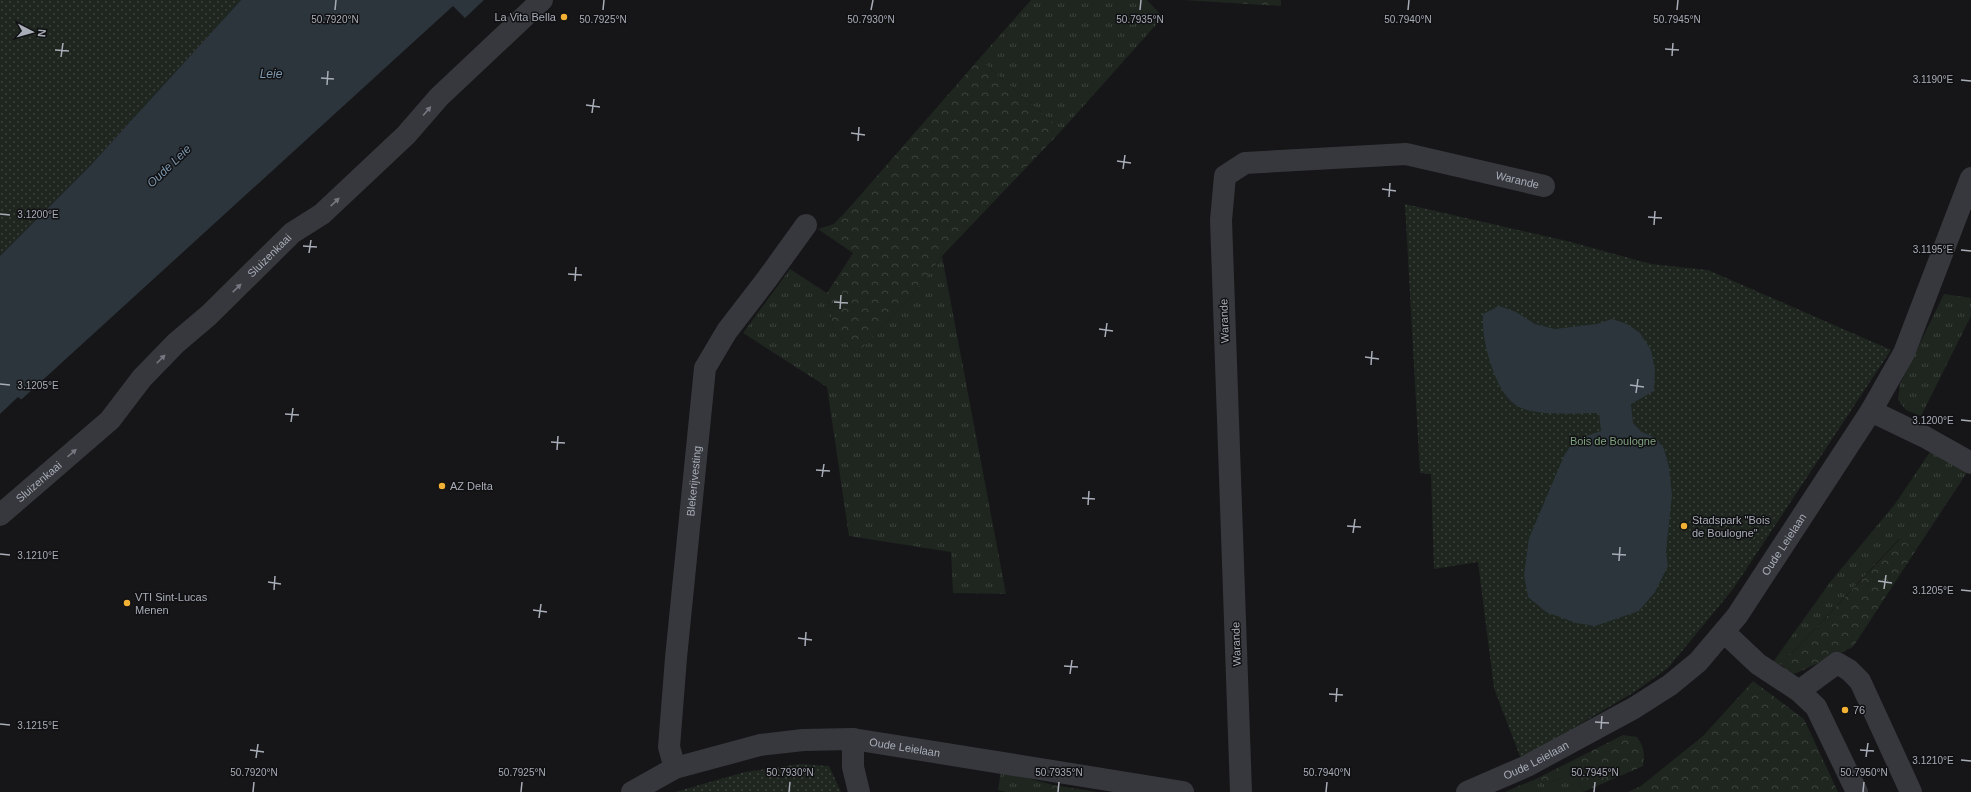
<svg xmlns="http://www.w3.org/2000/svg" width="1971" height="792" viewBox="0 0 1971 792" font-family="Arial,sans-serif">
  <defs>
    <pattern id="grass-tufts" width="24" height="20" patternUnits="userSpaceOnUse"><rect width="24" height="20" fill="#1e261f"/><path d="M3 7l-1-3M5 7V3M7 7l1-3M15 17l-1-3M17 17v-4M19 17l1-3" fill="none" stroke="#3c433d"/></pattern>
    <pattern id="forest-crowns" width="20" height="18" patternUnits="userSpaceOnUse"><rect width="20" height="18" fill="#1e261f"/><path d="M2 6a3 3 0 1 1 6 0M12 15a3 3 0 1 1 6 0" fill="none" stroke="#3c433d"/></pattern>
    <pattern id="park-dots" width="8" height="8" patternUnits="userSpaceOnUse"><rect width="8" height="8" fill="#1e261f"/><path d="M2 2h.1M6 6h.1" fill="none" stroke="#3c433d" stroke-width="1.8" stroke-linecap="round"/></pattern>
  </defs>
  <rect width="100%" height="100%" fill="#161618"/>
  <g fill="url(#grass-tufts)">
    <path d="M 1031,0 L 1147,0 L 1163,17 L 1062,130 L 979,59 Z"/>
    <path d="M 942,256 L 1006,594 L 953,593 L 951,552 L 849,536 L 827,387 L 743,333 L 790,269 L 827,293 L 834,332 L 857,353 L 908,301 Z"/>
    <path d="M 1944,294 L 1971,298 L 1971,316 L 1921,416 L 1906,410 L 1898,400 L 1900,384 Z"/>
    <path d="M 1930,452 L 1968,471 L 1916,550 L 1899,539 L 1781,665 L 1773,662 L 1831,581 L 1895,504 Z"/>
    <path d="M 1001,771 L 1053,785 L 1051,792 L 1006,792 L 998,790 Z"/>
    <path d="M 1575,772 L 1583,792 L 1505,792 L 1538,778 L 1545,785 Z"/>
  </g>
  <g fill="url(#forest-crowns)">
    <path d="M 1183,0 L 1281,0 L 1281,6 Z"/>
    <path d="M 979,59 L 1062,130 L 942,256 L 908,301 L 857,353 L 834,332 L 827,293 L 853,253 L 818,229 L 834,224 L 850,207 Z"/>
    <path d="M 1900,539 L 1916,550 L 1853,647 L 1792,675 L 1781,665 Z"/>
    <path d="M 1753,681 L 1804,719 L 1838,792 L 1628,792 L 1641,786 L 1703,736 Z"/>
    <path d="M 1623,735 L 1637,737 C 1644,747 1645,754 1643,766 L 1583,792 L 1575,772 L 1545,785 L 1538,778 Z"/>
    <path d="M 1053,785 L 1097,792 L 1051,792 Z"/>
  </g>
  <g fill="url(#park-dots)">
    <path d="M 0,0 L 241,0 L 88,168 L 0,256 Z"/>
    <path d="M 1405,204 L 1567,241 L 1651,264 L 1708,270 L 1891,350 L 1733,589 L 1668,668 L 1636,691 L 1521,759 L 1494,688 L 1478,562 L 1434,569 L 1431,474 L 1420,473 Z"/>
    <path d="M 800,764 L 829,766 L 841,792 L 675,792 L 745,772 Z"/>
  </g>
  <g fill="#2c353c">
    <path d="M 241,0 L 484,0 L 465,18 L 453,6 L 0,419 L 0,256 L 88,168 Z"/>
    <path d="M 1499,306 L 1516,312 L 1535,324 L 1555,329 L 1597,324 L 1612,319 L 1627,324 L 1640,333 L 1651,350 L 1655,370 L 1654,391 L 1631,404 L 1633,423 L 1642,432 L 1656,438 L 1664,449 L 1669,467 L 1672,495 L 1666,552 L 1668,566 L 1655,592 L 1639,611 L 1595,626 L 1576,623 L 1546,612 L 1528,597 L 1524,575 L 1529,538 L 1564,456 L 1574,440 L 1601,431 L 1599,413 C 1577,413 1536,417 1517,406 C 1504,398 1497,381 1492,368 C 1486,350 1482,333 1483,314 Z"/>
  </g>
  <path fill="#161618" d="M 18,397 L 23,401 L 0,421 L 0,414 Z"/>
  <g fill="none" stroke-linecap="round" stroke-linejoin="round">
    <g stroke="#37383d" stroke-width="22">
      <path d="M 1871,411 L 1925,437 L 1971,463"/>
      <path id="s1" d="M 0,515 L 110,420 L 142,378 L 176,343 L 209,315 L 292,233 L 322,214 L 406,135 L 439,97 L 542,0"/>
      <path d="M 1724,632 L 1758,664 L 1799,691 L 1837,663 L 1849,670 L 1860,681 L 1911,792"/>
      <path d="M 1799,691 L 1816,707 L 1857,792"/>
      <path d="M 853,739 L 853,767 L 859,792"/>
      <path id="s2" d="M 675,768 L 669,747 L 676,658 L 705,368 L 727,331 L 767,279 L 806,225"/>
      <path id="s3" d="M 632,792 L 675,768 L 760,745 L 803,740 L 853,739 L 1183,792"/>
      <path id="s4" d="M 1241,792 L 1221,220 L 1225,176 L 1245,163 L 1406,154 L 1544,186"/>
      <path id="s5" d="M 1467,792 L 1527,766 L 1634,708 L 1670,685 L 1698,662 L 1737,616 L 1871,411 L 1904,353 L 1971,178"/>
    </g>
  </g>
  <defs><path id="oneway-solid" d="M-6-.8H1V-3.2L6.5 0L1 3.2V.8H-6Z"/></defs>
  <g fill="#757881">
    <use href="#oneway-solid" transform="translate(427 111) rotate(-49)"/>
    <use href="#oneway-solid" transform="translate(335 202) rotate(-43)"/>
    <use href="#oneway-solid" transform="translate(237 288) rotate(-44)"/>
    <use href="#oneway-solid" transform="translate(161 359) rotate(-45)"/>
    <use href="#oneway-solid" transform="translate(72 453) rotate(-41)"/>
  </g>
  <path fill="none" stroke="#a8adb8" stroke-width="1.5" d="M 335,10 L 336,0M 603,10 L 604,0M 871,10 L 873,0M 1140,10 L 1141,0M 1408,10 L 1409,0M 1677,10 L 1678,0M 1665,49 L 1679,50M 55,50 L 69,51M 1672,56 L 1673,43M 61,57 L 63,43M 321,78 L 334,79M 1961,80 L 1971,81M 327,85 L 328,71M 586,105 L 600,107M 592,113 L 594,99M 851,133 L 865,135M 858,141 L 859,127M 1117,161 L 1131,163M 1123,169 L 1125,155M 1382,189 L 1396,191M 1389,197 L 1390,183M 0,214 L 10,215M 1648,217 L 1662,218M 1654,225 L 1655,211M 303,246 L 317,247M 1961,250 L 1971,251M 309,253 L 311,240M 568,274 L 582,275M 575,281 L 576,267M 834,302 L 848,303M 840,309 L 841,295M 1099,329 L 1113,331M 1105,337 L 1107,323M 1365,357 L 1379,359M 1371,365 L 1372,351M 0,384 L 10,385M 1630,385 L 1644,387M 1636,393 L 1638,379M 285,414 L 299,415M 1961,420 L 1971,421M 291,422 L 293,408M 551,442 L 565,443M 557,450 L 558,436M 816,470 L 830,471M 822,477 L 824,464M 1082,498 L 1095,499M 1088,505 L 1089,491M 1347,526 L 1361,527M 1353,533 L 1355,519M 0,554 L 10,555M 1612,554 L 1626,555M 1619,561 L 1620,547M 1878,581 L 1892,583M 268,582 L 281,584M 1884,589 L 1886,575M 274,590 L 275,576M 1961,590 L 1971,591M 533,610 L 547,612M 539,618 L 541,604M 798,638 L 812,640M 805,646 L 806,632M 1064,666 L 1078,667M 1070,674 L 1072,660M 1329,694 L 1343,695M 1336,702 L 1337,688M 1595,722 L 1609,723M 0,724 L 10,725M 1601,729 L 1602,716M 250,750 L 264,752M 1860,750 L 1874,751M 1866,757 L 1868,743M 256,758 L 258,744M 1961,760 L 1971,761M 253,792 L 254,782M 521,792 L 522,782M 789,792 L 790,782M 1058,792 L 1059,782M 1326,792 L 1327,782M 1594,792 L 1595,782M 1863,792 L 1864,782"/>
  <g fill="#f2b134" stroke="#111113" stroke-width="1.5">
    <circle cx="564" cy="17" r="4"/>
    <circle cx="442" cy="486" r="4"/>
    <circle cx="1684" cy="526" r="4"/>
    <circle cx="127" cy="603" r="4"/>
    <circle cx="1845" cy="710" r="4"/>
  </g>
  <g text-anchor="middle" stroke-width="3" stroke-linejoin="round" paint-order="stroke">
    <g font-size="11" fill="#a8adb8" stroke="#111113" text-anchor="start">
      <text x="556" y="21" text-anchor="end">La Vita Bella</text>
      <text x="450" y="490">AZ Delta</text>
      <text x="1692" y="524">Stadspark "Bois<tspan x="1692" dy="13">de Boulogne"</tspan></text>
      <text x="135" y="601">VTI Sint-Lucas<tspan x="135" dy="13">Menen</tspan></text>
      <text x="1853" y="714">76</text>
    </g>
    <g font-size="11" fill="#a8adb8" stroke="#111113">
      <text dy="4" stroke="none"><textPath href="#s4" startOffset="916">Warande</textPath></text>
      <text dy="4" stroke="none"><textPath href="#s1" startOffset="375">Sluizenkaai</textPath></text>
      <text transform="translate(1224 321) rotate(-92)" y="4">Warande</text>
      <text dy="4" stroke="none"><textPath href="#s2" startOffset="289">Blekerijvesting</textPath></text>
      <text dy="4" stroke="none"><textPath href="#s1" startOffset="51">Sluizenkaai</textPath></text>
      <text dy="4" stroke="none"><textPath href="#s5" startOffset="412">Oude Leielaan</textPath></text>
      <text transform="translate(1236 644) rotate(-92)" y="4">Warande</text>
      <text dy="4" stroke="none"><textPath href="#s3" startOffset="283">Oude Leielaan</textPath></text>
      <text dy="4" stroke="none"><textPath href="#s5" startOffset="76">Oude Leielaan</textPath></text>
    </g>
    <g font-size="11" fill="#7fa381" stroke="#111113">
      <text x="1613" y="445">Bois de Boulogne</text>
    </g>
    <g font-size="12" font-style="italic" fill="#7f9bb3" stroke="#111113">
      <text x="271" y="78">Leie</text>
      <text transform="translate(169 166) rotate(-44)" y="4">Oude Leie</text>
    </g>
  </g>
  <g font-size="10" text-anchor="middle" fill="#a8adb8" stroke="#111113" stroke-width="3" stroke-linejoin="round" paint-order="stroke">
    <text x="335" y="23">50.7920°N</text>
    <text x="603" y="23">50.7925°N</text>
    <text x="871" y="23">50.7930°N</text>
    <text x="1140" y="23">50.7935°N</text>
    <text x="1408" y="23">50.7940°N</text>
    <text x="1677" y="23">50.7945°N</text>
    <text x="1933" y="83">3.1190°E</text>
    <text x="38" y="218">3.1200°E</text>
    <text x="1933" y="253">3.1195°E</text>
    <text x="38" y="389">3.1205°E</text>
    <text x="1933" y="424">3.1200°E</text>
    <text x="38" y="559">3.1210°E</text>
    <text x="1933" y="594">3.1205°E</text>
    <text x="38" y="729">3.1215°E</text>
    <text x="1933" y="764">3.1210°E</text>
    <text x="254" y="776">50.7920°N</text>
    <text x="522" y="776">50.7925°N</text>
    <text x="790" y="776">50.7930°N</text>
    <text x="1059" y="776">50.7935°N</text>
    <text x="1327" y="776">50.7940°N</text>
    <text x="1595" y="776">50.7945°N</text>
    <text x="1864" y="776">50.7950°N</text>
  </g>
  <g transform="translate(32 32) rotate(96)" stroke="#111113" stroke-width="3" paint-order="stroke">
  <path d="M0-3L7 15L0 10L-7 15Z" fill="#a8adb8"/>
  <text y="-6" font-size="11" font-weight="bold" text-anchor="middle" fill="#a8adb8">N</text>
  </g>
</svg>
